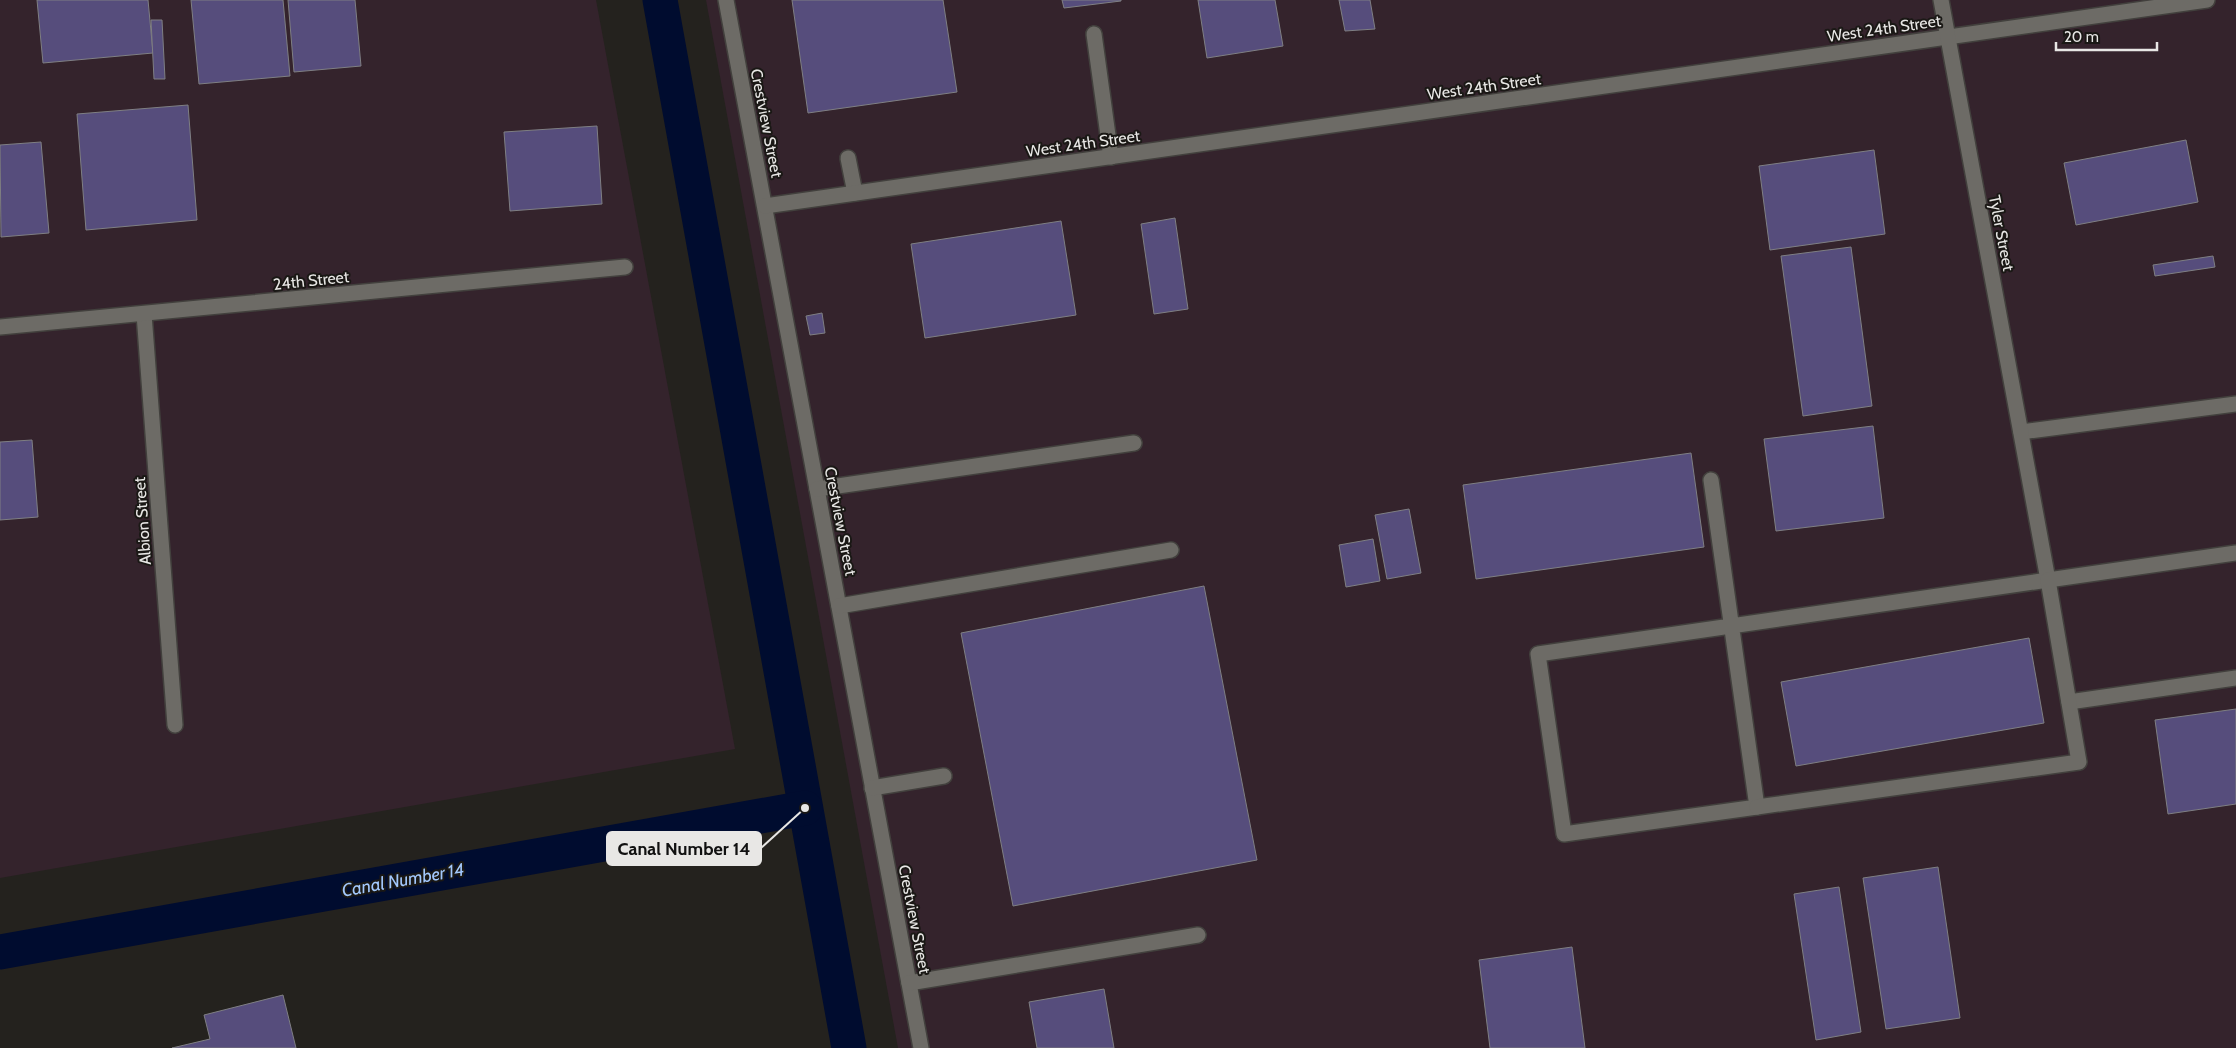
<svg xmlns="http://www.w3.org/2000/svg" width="2236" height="1048" viewBox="0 0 2236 1048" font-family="Cabin,sans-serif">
  <rect width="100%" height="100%" fill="#24221e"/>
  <g fill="#34232c">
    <path d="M 0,0 L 596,0 L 735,749 L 0,878 Z"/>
    <path d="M 706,0 L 2236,0 L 2236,1048 L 898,1048 Z"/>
  </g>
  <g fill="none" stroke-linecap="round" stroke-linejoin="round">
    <g stroke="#000c2f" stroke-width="35">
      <path d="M 660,0 L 849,1048"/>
      <path d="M 0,952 L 805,808"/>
    </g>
  </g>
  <g fill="#564d7c" stroke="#7f7f83">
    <path d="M 37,0 L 148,0 L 153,53 L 43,63 Z"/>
    <path d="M 191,0 L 283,0 L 290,76 L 199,84 Z"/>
    <path d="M 288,0 L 355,0 L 361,66 L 294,72 Z"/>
    <path d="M 792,0 L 943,0 L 957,92 L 808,113 Z"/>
    <path d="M 1062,0 L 1121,0 L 1121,1 L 1064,8 Z"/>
    <path d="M 1198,0 L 1275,0 L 1283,46 L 1207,58 Z"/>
    <path d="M 1339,0 L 1370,0 L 1375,29 L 1345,31 Z"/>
    <path d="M 151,20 L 162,20 L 165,79 L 154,79 Z"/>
    <path d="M 188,105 L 197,220 L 86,230 L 77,114 Z"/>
    <path d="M 597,126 L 602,204 L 510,211 L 504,132 Z"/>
    <path d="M 2186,140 L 2198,202 L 2076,225 L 2064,163 Z"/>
    <path d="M 41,142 L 49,233 L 1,237 L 0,145 Z"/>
    <path d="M 1874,150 L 1885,234 L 1770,250 L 1759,166 Z"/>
    <path d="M 1175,218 L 1188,309 L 1154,314 L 1141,224 Z"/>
    <path d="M 1061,221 L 1076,315 L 925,338 L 911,244 Z"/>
    <path d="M 1851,247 L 1872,406 L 1803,416 L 1781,256 Z"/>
    <path d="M 2213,256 L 2215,267 L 2155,276 L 2153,265 Z"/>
    <path d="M 822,313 L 825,333 L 810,335 L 806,316 Z"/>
    <path d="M 1873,426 L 1884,518 L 1776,531 L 1764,439 Z"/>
    <path d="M 32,440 L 38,517 L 0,520 L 0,442 Z"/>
    <path d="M 1691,453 L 1704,547 L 1476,579 L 1463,485 Z"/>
    <path d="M 1409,509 L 1421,573 L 1387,579 L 1375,515 Z"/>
    <path d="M 1373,539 L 1380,581 L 1346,587 L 1339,545 Z"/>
    <path d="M 1204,586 L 1257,860 L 1013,906 L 961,633 Z"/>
    <path d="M 2029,638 L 2044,723 L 1796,766 L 1781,682 Z"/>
    <path d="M 2236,709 L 2236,804 L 2168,814 L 2155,720 Z"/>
    <path d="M 1938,867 L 1960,1018 L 1886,1029 L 1863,878 Z"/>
    <path d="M 1839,887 L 1861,1032 L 1816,1040 L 1794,894 Z"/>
    <path d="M 1572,947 L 1585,1048 L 1490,1048 L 1479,960 Z"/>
    <path d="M 1104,989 L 1114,1048 L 1037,1048 L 1029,1002 Z"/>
    <path d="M 283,995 L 296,1048 L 172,1048 L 210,1039 L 204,1015 Z"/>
  </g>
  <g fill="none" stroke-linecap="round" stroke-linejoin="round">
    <g stroke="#42403d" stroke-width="18">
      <g id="minor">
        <path d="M 726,0 L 921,1048"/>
        <path d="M 1094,34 L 1111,157"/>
        <path d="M 848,158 L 855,193"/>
        <path d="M 765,206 L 2207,0"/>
        <path d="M 144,314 L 175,725"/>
        <path d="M 0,327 L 625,267"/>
        <path d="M 2021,432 L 2236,404"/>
        <path d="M 1711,480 L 1757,807 L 1564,834 L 1538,654 C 1708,629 1878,604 2048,580 L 1941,0"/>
        <path d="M 817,489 L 1134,443"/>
        <path d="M 839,606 L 1171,550"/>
        <path d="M 2069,702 L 2236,678"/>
        <path d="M 872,788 L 944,776"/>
        <path d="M 1757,807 L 2079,762 L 2048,580 L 2236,553"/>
        <path d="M 909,983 L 1198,935"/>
      </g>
    </g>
    <use href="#minor" stroke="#6d6b66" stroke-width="15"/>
  </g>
  <g text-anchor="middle" stroke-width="4" stroke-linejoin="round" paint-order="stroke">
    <g font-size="16" fill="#e8e7e5" stroke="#1a1815">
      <text transform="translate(1884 28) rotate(-8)" y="6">West 24th Street</text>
      <text transform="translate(1484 86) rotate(-8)" y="6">West 24th Street</text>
      <text transform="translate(767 123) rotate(79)" y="6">Crestview Street</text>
      <text transform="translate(1083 143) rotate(-8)" y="6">West 24th Street</text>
      <text transform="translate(2002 233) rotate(79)" y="6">Tyler Street</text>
      <text transform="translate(311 280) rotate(-6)" y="6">24th Street</text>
      <text transform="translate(142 521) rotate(-94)" y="6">Albion Street</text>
      <text transform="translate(841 521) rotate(79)" y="6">Crestview Street</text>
      <text transform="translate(915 919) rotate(79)" y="6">Crestview Street</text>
    </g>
    <g font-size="18" font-style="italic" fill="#a3c8fd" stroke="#1a1815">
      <text transform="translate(403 880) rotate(-10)" y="6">Canal Number 14</text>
    </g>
  </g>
  <path fill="none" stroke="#e8e7e5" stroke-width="2" d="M805 808L761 848"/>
  <circle fill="#e8e7e5" stroke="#1a1815" stroke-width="2" cx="805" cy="808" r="5"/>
  <rect fill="#e8e7e5" stroke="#e8e7e5" stroke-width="2" x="607" y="832" width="154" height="33" rx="5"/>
  <g font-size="18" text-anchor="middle" font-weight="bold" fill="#111">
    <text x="684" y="855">Canal Number 14</text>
  </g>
  <path d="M2056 42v8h101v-8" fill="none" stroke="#e8e7e5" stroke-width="2.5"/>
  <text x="2064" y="42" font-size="15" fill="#e8e7e5" stroke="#1a1815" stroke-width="4" paint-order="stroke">20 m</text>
</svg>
